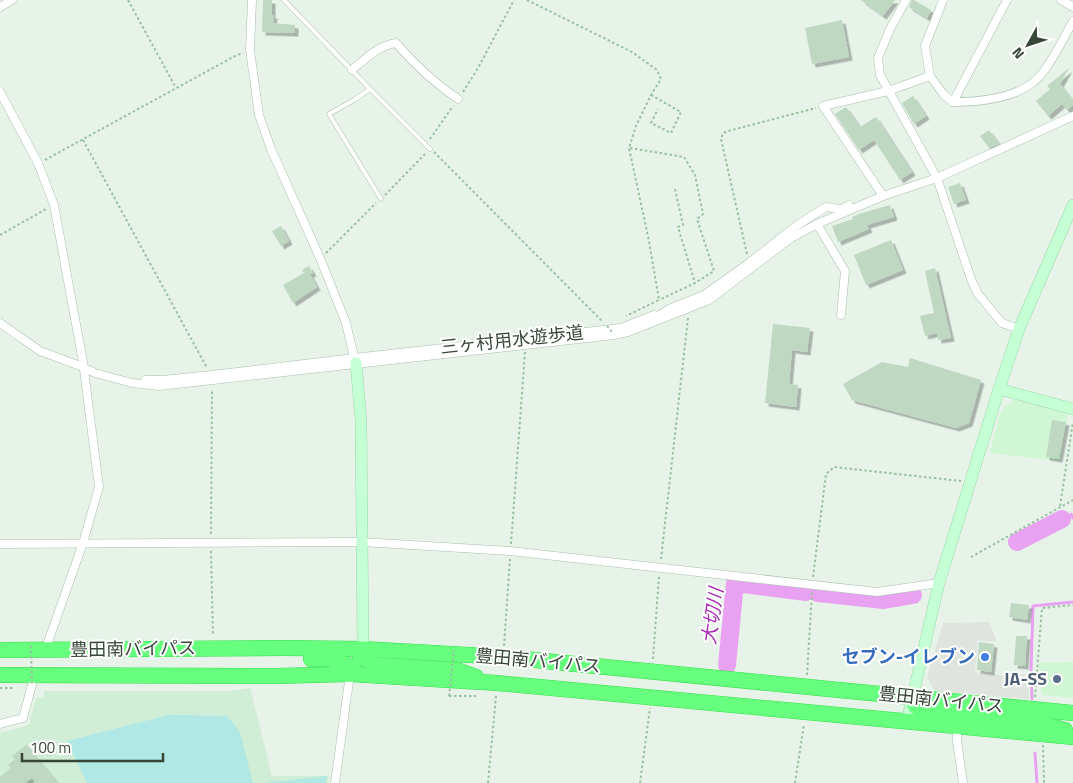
<svg xmlns="http://www.w3.org/2000/svg" width="1073" height="783" viewBox="0 0 1073 783" font-family="'Titillium Web','Noto Sans JP',sans-serif">
  <defs>
    <filter id="shadow"><feDropShadow dx="3.5" dy="3.5" stdDeviation="0" flood-color="#0004"/></filter>
  </defs>
  <rect width="100%" height="100%" fill="#e7f3e9"/>
  <g fill="#d1f6d4">
    <path d="M 1015,400 L 1068,413 L 1060,461 L 990,453 L 1000,414 L 1004,407 Z"/>
    <path d="M 1073,662 L 1073,698 L 1042,695 L 1038,663 Z"/>
  </g>
  <path fill="#d0edd6" d="M 250,688 L 272,776 L 329,776 L 328,783 L 0,783 L 0,733 L 29,725 L 36,698 L 43,698 L 44,691 L 230,691 Z"/>
  <g fill="#afe8e5">
    <path d="M 169,715 L 227,716 L 240,732 L 253,783 L 87,783 L 67,741 Z"/>
    <path d="M 327,776 L 326,783 L 265,783 Z"/>
  </g>
  <path fill="#dfe4df" d="M 989,622 L 996,639 L 995,642 L 978,640 L 975,673 L 1013,676 L 1027,674 L 1029,699 L 935,691 L 927,677 L 943,623 Z"/>
  <g fill="none" stroke-linecap="round" stroke-linejoin="round">
    <g stroke="#e9a2f1" stroke-width="3">
      <path d="M 1071,514 L 1073,518"/>
      <path d="M 1032,699 L 1031,671 L 1033,606 L 1073,602"/>
      <path d="M 1035,753 L 1037,783"/>
    </g>
    <g stroke="#e9a2f1" stroke-width="18">
      <path d="M 1017,542 L 1062,519"/>
      <path d="M 818,593 L 884,600 L 913,595"/>
      <path d="M 727,665 L 735,583 L 806,592"/>
    </g>
  </g>
  <g fill="#bfd8c1" filter="url(#shadow)">
    <path d="M 263,0 L 272,0 L 272,15 L 274,15 L 273,23 L 295,25 L 295,33 L 262,32 Z"/>
    <path d="M 861,0 L 895,0 L 883,16 Z"/>
    <path d="M 912,0 L 914,0 L 931,10 L 927,18 L 909,7 Z"/>
    <path d="M 842,20 L 849,57 L 812,64 L 805,28 Z"/>
    <path d="M 1069,68 L 1060,84 L 1073,100 L 1073,105 L 1067,110 L 1062,104 L 1048,116 L 1036,101 L 1050,89 L 1047,86 Z"/>
    <path d="M 913,96 L 926,116 L 914,124 L 902,103 Z"/>
    <path d="M 846,107 L 860,127 L 876,117 L 912,172 L 900,180 L 874,140 L 859,150 L 835,114 Z"/>
    <path d="M 989,130 L 999,144 L 989,148 L 980,136 Z"/>
    <path d="M 960,183 L 966,200 L 954,204 L 948,187 Z"/>
    <path d="M 890,205 L 894,217 L 867,225 L 869,229 L 838,242 L 832,226 L 853,219 L 852,217 L 862,213 Z"/>
    <path d="M 281,226 L 289,241 L 281,246 L 272,231 Z"/>
    <path d="M 891,240 L 903,270 L 866,285 L 854,255 Z"/>
    <path d="M 309,266 L 313,273 L 310,274 L 317,287 L 293,303 L 283,285 L 304,273 L 302,270 Z"/>
    <path d="M 935,268 L 951,338 L 938,340 L 937,333 L 925,336 L 920,316 L 934,313 L 925,271 Z"/>
    <path d="M 773,324 L 810,328 L 807,352 L 792,350 L 789,384 L 798,385 L 796,407 L 765,403 Z"/>
    <path d="M 910,358 L 981,380 L 969,423 L 956,428 L 852,400 L 843,384 L 882,362 L 908,367 Z"/>
    <path d="M 1052,420 L 1066,422 L 1059,459 L 1046,457 Z"/>
    <path d="M 1011,603 L 1029,605 L 1027,620 L 1009,617 Z"/>
    <path d="M 1016,636 L 1027,636 L 1025,666 L 1014,665 Z"/>
    <path d="M 979,642 L 994,644 L 991,672 L 977,670 Z"/>
    <path d="M 26,745 L 58,783 L 36,783 L 32,778 L 25,783 L 0,783 L 0,777 L 11,768 L 8,765 L 15,759 L 12,756 Z"/>
  </g>
  <g fill="none" stroke-linecap="round" stroke-linejoin="round">
    <g stroke="#a9bfad" stroke-width="5">
      <g id="lane">
        <path d="M 284,0 L 370,89 L 430,149"/>
        <path d="M 370,89 L 354,100 L 329,114 L 381,199"/>
      </g>
    </g>
    <g stroke="#a9bfad" stroke-width="9">
      <g id="street">
        <path d="M 252,0 L 250,50 L 259,115 L 271,149 L 320,258 L 346,323 L 355,361"/>
        <path d="M 906,0 L 890,29 L 878,58 L 880,75 L 937,178 L 971,279 L 978,294 L 1002,323 L 1019,329"/>
        <path d="M 943,0 L 925,46 L 930,76 L 944,95 L 953,102 C 983,102 1025,98 1044,71 C 1055,56 1064,38 1073,21"/>
        <path d="M 1061,0 L 1073,7"/>
        <path d="M 0,7 L 12,0"/>
        <path d="M 352,70 C 366,58 378,46 396,43 C 415,65 434,83 458,99"/>
        <path d="M 0,92 L 38,163 L 54,205 L 83,362 L 99,487 L 83,543 L 47,645"/>
        <path d="M 953,102 L 1007,0"/>
        <path d="M 883,196 L 823,106 L 888,91 L 930,76"/>
        <path d="M 817,224 L 845,271 L 841,315"/>
        <path d="M 0,323 L 40,351 L 83,367 L 95,373 L 132,383 L 159,386 L 614,335 L 628,332 L 709,300 L 791,238 L 817,224 L 883,196 L 937,178 L 1073,116"/>
        <path d="M 145,380 L 162,380 L 212,375 L 354,358 L 621,328 L 654,315 L 658,316 L 669,309 L 704,295 L 749,263 L 796,226 L 826,207 L 841,209 L 849,205"/>
        <path d="M 0,544 L 362,542 L 510,551 L 877,592 L 939,583"/>
        <path d="M 0,724 L 23,718 L 32,685"/>
        <path d="M 957,726 L 957,741 L 963,783"/>
        <path d="M 335,783 L 350,674"/>
      </g>
    </g>
    <g stroke="#98d7a6" stroke-width="12">
      <g id="secondary">
        <path d="M 356,363 L 361,421 L 363,649 L 360,656"/>
        <path d="M 999,389 L 1073,409"/>
        <path d="M 907,721 L 939,583 L 999,389 L 1019,329 L 1073,205"/>
      </g>
    </g>
    <g stroke="#35df4a" stroke-width="16">
      <g id="highway">
        <path d="M 0,650 L 285,648 L 363,649 L 504,657 L 1073,713"/>
        <path d="M 360,657 L 378,665 L 457,670 L 476,677"/>
        <path d="M 311,659 L 330,659 L 353,667"/>
        <path d="M 0,675 L 277,676 L 350,674 L 497,683 L 1073,737"/>
        <path d="M 912,698 L 916,707 L 924,710 L 1031,721 L 1065,730"/>
      </g>
    </g>
    <g stroke="#9ac19f" stroke-width="2" stroke-dasharray="2.5 2.5" stroke-linecap="butt">
      <path d="M 128,0 L 176,88"/>
      <path d="M 527,0 L 632,52 L 657,70 L 661,79 L 651,95 L 636,126 L 629,148 L 649,241 L 659,300 L 626,316"/>
      <path d="M 463,92 L 478,68 L 514,0"/>
      <path d="M 651,95 L 681,112 L 671,133 L 651,123 L 658,109"/>
      <path d="M 430,139 L 453,106"/>
      <path d="M 83,140 L 207,368"/>
      <path d="M 630,148 L 684,157 L 695,175 L 703,214 L 697,219 L 714,271 L 695,283 L 659,300"/>
      <path d="M 434,152 L 603,322"/>
      <path d="M 45,160 L 235,56 L 243,53"/>
      <path d="M 675,189 L 683,225 L 678,227 L 695,283"/>
      <path d="M 385,195 L 425,154"/>
      <path d="M 0,235 L 46,209"/>
      <path d="M 326,253 L 376,203"/>
      <path d="M 747,254 L 721,139 L 723,133 L 728,131 L 816,108"/>
      <path d="M 1060,506 L 1073,422"/>
      <path d="M 211,534 L 212,389"/>
      <path d="M 511,544 L 525,352"/>
      <path d="M 211,551 L 213,636"/>
      <path d="M 971,557 L 1073,500"/>
      <path d="M 661,559 L 688,318"/>
      <path d="M 813,577 L 826,474 L 834,467 L 961,481"/>
      <path d="M 504,646 L 510,559"/>
      <path d="M 653,659 L 659,576"/>
      <path d="M 807,675 L 812,592"/>
      <path d="M 0,688 L 14,688"/>
      <path d="M 449,696 L 476,696"/>
      <path d="M 1035,697 L 1042,608 L 1073,605"/>
      <path d="M 1043,745 L 1044,783"/>
      <path d="M 488,783 L 496,696"/>
      <path d="M 640,783 L 650,708"/>
      <path d="M 795,783 L 804,724"/>
    </g>
    <use href="#lane" stroke="#fff" stroke-width="4"/>
    <use href="#street" stroke="#fff" stroke-width="8"/>
    <use href="#secondary" stroke="#c5ffd4" stroke-width="11"/>
    <use href="#highway" stroke="#66ff7e" stroke-width="15"/>
    <g stroke="#9ac19f" stroke-width="2" stroke-dasharray="2.5 2.5" stroke-linecap="butt">
      <path d="M 607,326 L 613,333"/>
      <path d="M 31,646 L 32,685"/>
      <path d="M 449,696 L 454,650"/>
    </g>
  </g>
  <circle fill="#3f7fe0" stroke="#fff" stroke-width="2" cx="985" cy="657" r="5"/>
  <circle fill="#5c6f8a" stroke="#fff" stroke-width="2" cx="1057" cy="679" r="5"/>
  <g text-anchor="middle" stroke-width="4" stroke-linejoin="round" paint-order="stroke">
    <g font-size="18" fill="#364637" stroke="#fff">
      <text transform="translate(512 340) rotate(-6)" y="6">三ヶ村用水遊歩道</text>
      <text transform="translate(133 649) rotate(-1)" y="6">豊田南バイパス</text>
      <text transform="translate(538 661) rotate(5)" y="6">豊田南バイパス</text>
      <text transform="translate(941 700) rotate(6)" y="6">豊田南バイパス</text>
    </g>
    <g font-size="18" font-weight="bold" fill="#366cbe" stroke="#fff" text-anchor="end">
      <text x="975" y="663">セブン-イレブン</text>
    </g>
    <g font-size="18" font-weight="bold" fill="#4e5e75" stroke="#fff" text-anchor="end">
      <text x="1047" y="685">JA-SS</text>
    </g>
    <g font-size="19" font-style="italic" fill="#a82eb3" stroke="#fff">
      <text transform="translate(712 616) rotate(-82)" y="7">大切川</text>
    </g>
  </g>
  <g transform="translate(1028 45) rotate(230)" stroke="#ffffff" stroke-width="4" paint-order="stroke">
  <path d="M0-4L9 19L0 12L-9 19Z" fill="#364637"/>
  <text y="-8" font-size="14" font-weight="bold" text-anchor="middle" fill="#364637">N</text>
  </g>
  <path d="M22 753v8h141v-8" fill="none" stroke="#364637" stroke-width="2.5"/>
  <text x="30" y="753" font-size="15" fill="#364637" stroke="#ffffff" stroke-width="4" paint-order="stroke">100 m</text>
</svg>
